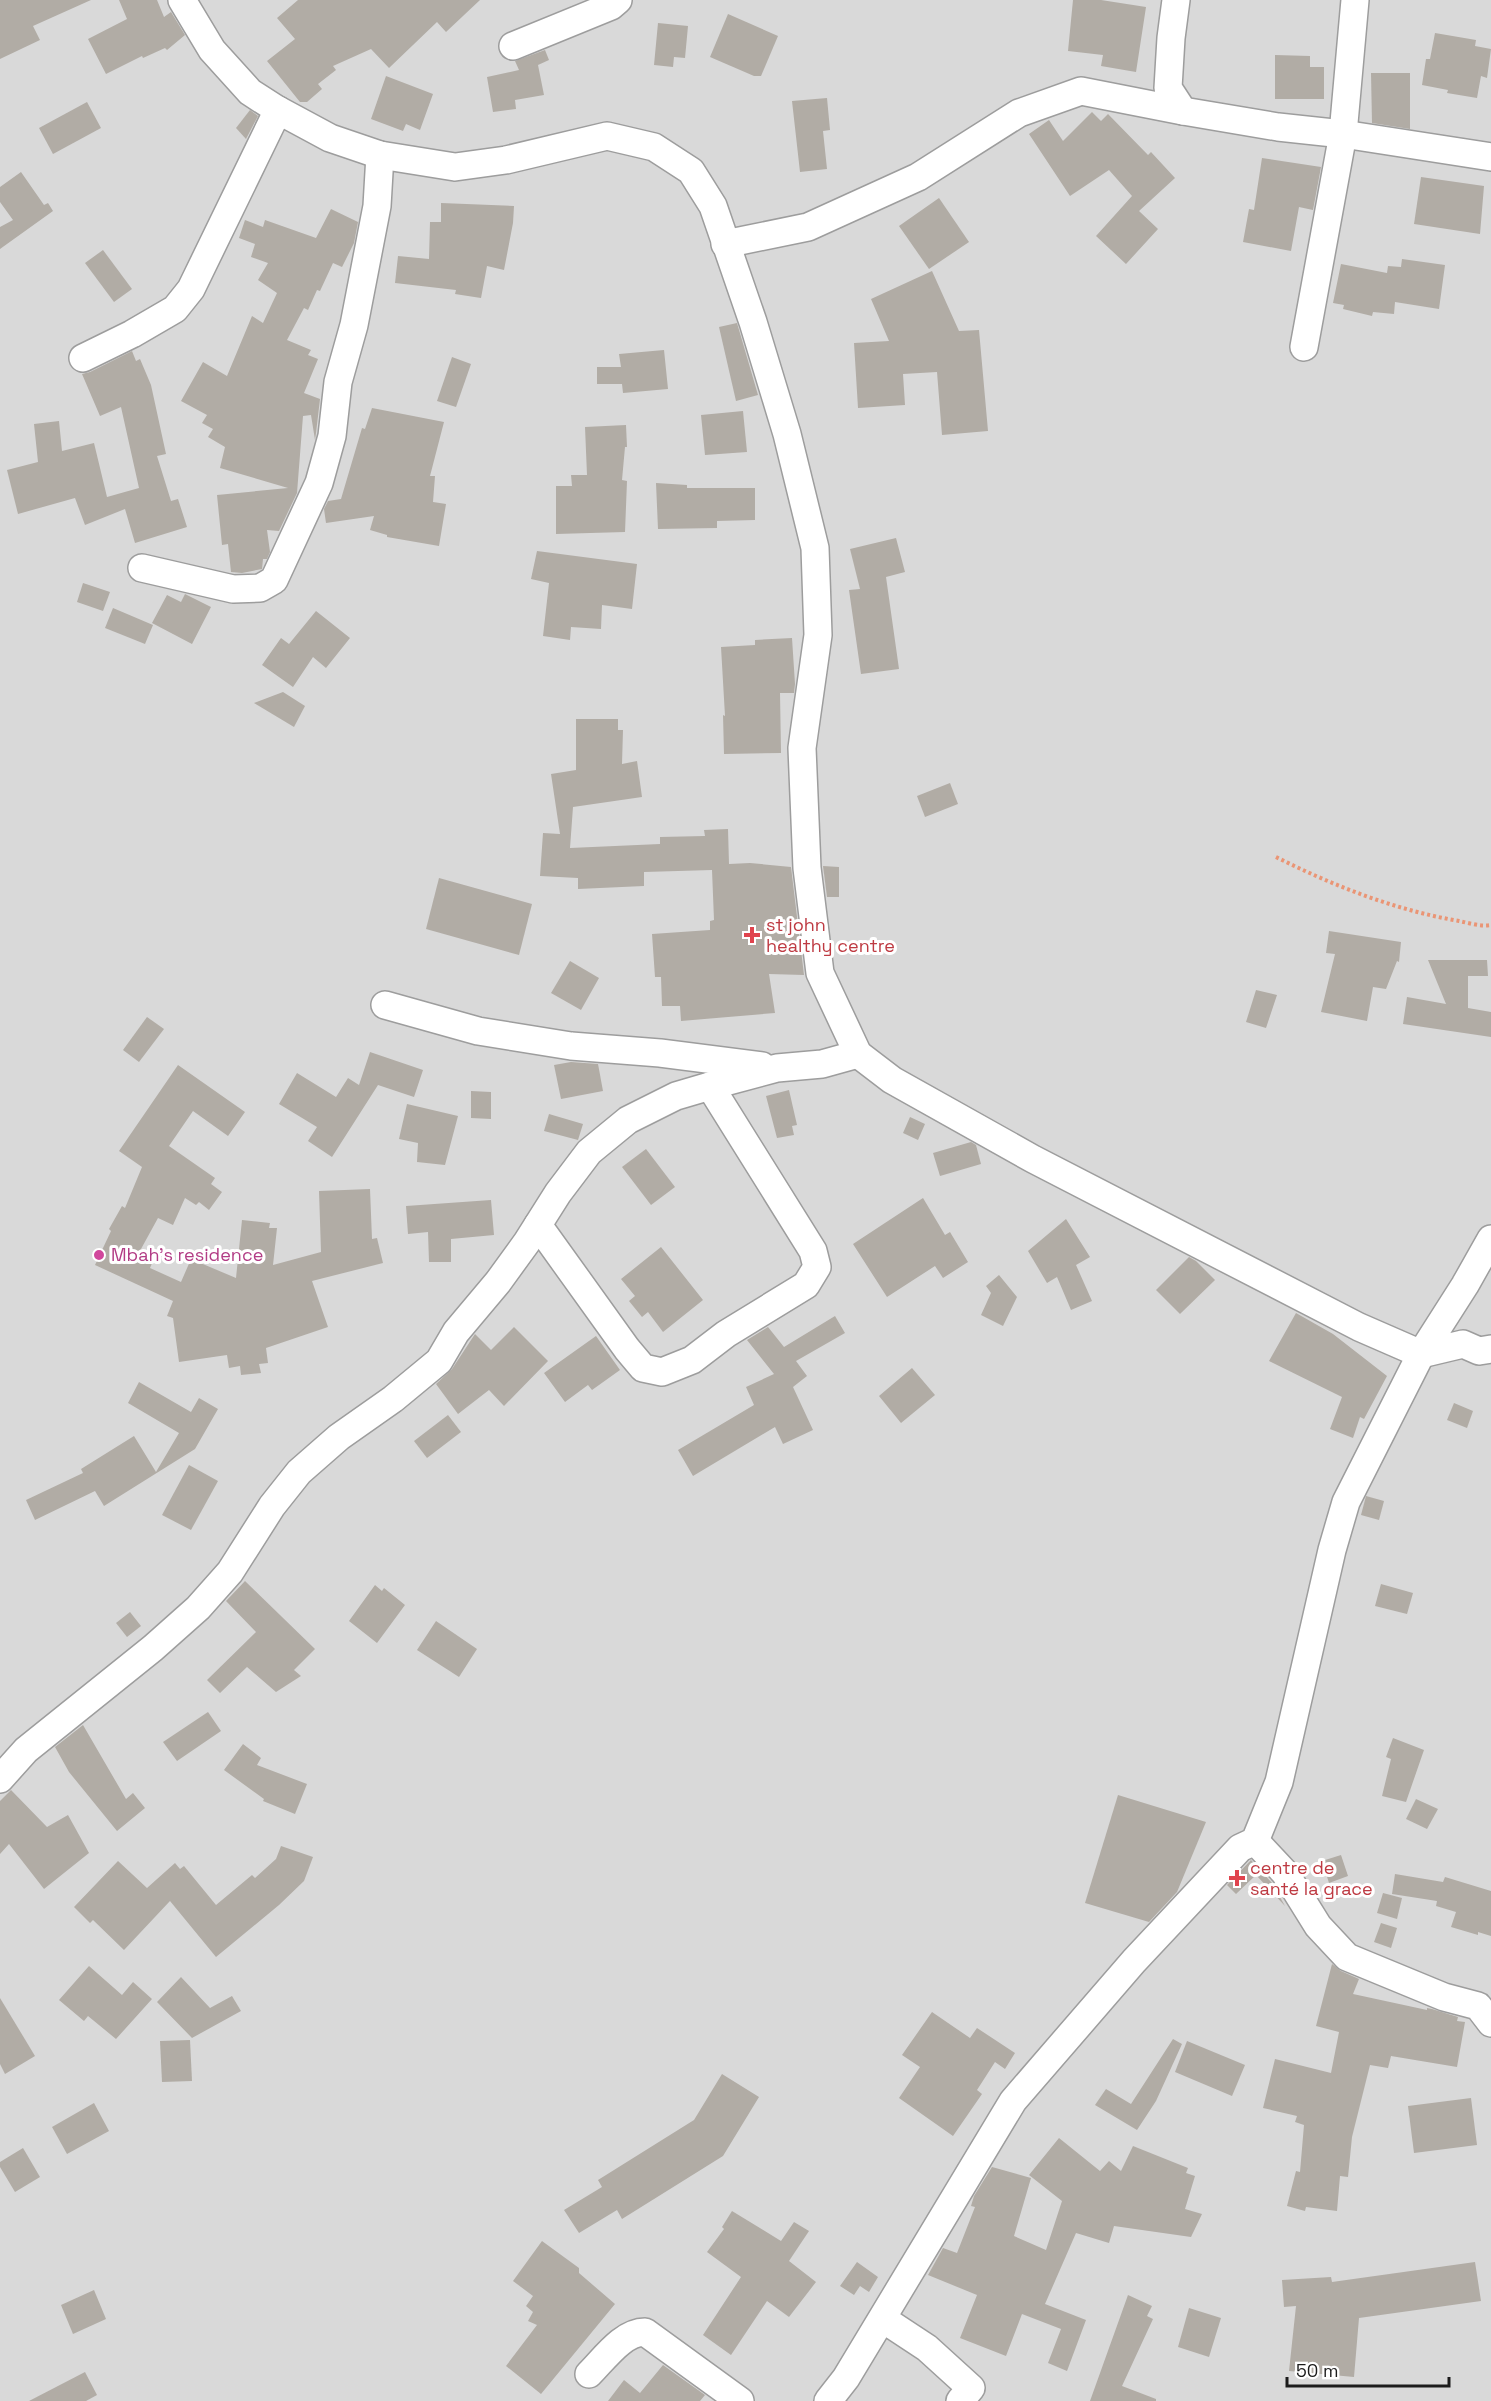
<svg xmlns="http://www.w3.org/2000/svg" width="1491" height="2401" viewBox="0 0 1491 2401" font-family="'Space Grotesk',sans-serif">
  <rect width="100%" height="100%" fill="#eceae2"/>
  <rect fill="#d9d9d9" x="0" y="0" width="1491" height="2401"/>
  <g fill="#b1aca5">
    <path d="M 0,0 L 91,0 L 33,26 L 40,40 L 0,59 Z"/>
    <path d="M 119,0 L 157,0 L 164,17 L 171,12 L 185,35 L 167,50 L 165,48 L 143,58 L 142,56 L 106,74 L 88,39 L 127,19 Z"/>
    <path d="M 298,0 L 480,0 L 446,32 L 437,22 L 389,68 L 371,49 L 333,66 L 336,70 L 318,84 L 322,89 L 307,102 L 300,102 L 267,61 L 295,39 L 277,18 Z"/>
    <path d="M 1073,0 L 1101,0 L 1146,7 L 1136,72 L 1101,66 L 1103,55 L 1068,51 Z"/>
    <path d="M 728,14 L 778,36 L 761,76 L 754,76 L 710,57 Z"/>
    <path d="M 658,23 L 688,26 L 685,58 L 674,57 L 673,67 L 654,65 Z"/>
    <path d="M 1435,33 L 1476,40 L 1475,46 L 1491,49 L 1487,78 L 1481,76 L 1477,98 L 1447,93 L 1448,90 L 1422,85 L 1426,59 L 1430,59 Z"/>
    <path d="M 545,50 L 549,60 L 538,65 L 544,95 L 515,100 L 516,109 L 493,112 L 487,77 L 519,70 L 515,61 Z"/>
    <path d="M 1275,55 L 1310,56 L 1310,67 L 1324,67 L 1324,99 L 1275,99 Z"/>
    <path d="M 1371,73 L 1410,73 L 1410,129 L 1372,123 Z"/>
    <path d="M 386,76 L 433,94 L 420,130 L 406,124 L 403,131 L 371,119 Z"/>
    <path d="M 827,98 L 830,130 L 823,131 L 827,169 L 800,172 L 792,101 Z"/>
    <path d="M 87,102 L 101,128 L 53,154 L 39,128 Z"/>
    <path d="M 250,110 L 258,116 L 246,139 L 236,128 Z"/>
    <path d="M 1092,112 L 1101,121 L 1108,114 L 1148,155 L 1151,152 L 1175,178 L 1139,211 L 1158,229 L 1126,264 L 1096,236 L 1132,196 L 1109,170 L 1070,196 L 1029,134 L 1049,120 L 1063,141 Z"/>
    <path d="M 1262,158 L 1321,167 L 1313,210 L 1299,207 L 1291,251 L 1243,242 L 1249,209 L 1254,210 Z"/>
    <path d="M 21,172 L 44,205 L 48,203 L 53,211 L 0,249 L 0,227 L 13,220 L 0,202 L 0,187 Z"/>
    <path d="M 1421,177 L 1484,186 L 1480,234 L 1414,224 Z"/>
    <path d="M 939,198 L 969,242 L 929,269 L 899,226 Z"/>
    <path d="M 441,203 L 514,206 L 513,223 L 504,270 L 487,266 L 481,298 L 455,294 L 456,290 L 395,283 L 398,256 L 429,259 L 430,222 L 441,222 Z"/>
    <path d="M 331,209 L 358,222 L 354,243 L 342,267 L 333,263 L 320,291 L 317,290 L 308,310 L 304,308 L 287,340 L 311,350 L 308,355 L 318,359 L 304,393 L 320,399 L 316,433 L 315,440 L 311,415 L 303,416 L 297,493 L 279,531 L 267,530 L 270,552 L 267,559 L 263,559 L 262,569 L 242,573 L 231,572 L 228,544 L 222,545 L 217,495 L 288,488 L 220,468 L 225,447 L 208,437 L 213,429 L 202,423 L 207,415 L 181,401 L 203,362 L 227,376 L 252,316 L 263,323 L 277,293 L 258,280 L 268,263 L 251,257 L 255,244 L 239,238 L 245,220 L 263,227 L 265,220 L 316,238 Z"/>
    <path d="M 103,250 L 132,289 L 114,302 L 85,263 Z"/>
    <path d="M 1402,259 L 1445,265 L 1439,309 L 1395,302 L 1394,314 L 1373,312 L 1372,316 L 1343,309 L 1344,305 L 1333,303 L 1341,264 L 1387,273 L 1388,266 L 1401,267 Z"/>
    <path d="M 932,271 L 959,331 L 979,330 L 988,431 L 942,435 L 937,372 L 903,374 L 905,405 L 858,408 L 854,343 L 889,341 L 871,299 Z"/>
    <path d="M 737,323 L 758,395 L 736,401 L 719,327 Z"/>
    <path d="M 664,350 L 668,389 L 623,393 L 622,384 L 597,384 L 597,367 L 621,367 L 619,354 Z"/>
    <path d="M 132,351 L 136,361 L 140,359 L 151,385 L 166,454 L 157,456 L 171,501 L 178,499 L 187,527 L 135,543 L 125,509 L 85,525 L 75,498 L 18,514 L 7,470 L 38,462 L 34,424 L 59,421 L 62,451 L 94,443 L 107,497 L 139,488 L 121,407 L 100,416 L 82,374 L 90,372 Z"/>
    <path d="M 452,357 L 471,364 L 456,407 L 437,401 Z"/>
    <path d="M 372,408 L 444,422 L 430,476 L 435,476 L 433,502 L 446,504 L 439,546 L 387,537 L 387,535 L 370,530 L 374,516 L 326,523 L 324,509 L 328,501 L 341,499 L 362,428 L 365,429 Z"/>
    <path d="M 743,411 L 747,452 L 705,455 L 701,415 Z"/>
    <path d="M 626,425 L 627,447 L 625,447 L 622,480 L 627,481 L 625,532 L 556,534 L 556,486 L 572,486 L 571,475 L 587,475 L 585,427 Z"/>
    <path d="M 656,483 L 687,485 L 687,488 L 755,488 L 755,520 L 717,521 L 717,528 L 658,529 Z"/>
    <path d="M 896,538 L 905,572 L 886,577 L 899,669 L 861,674 L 849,590 L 860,589 L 850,549 Z"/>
    <path d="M 537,551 L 637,564 L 632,609 L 602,605 L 601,629 L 571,627 L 570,640 L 543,636 L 549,583 L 531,579 Z"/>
    <path d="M 83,583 L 110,592 L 103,611 L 77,602 Z"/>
    <path d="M 185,594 L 211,607 L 192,644 L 152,623 L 167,595 L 181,602 Z"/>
    <path d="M 113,608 L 153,625 L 145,644 L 105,628 Z"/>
    <path d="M 316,611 L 350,638 L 326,668 L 313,657 L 293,687 L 262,665 L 281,638 L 289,644 Z"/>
    <path d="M 792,638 L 795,684 L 794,693 L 780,693 L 781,753 L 724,754 L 723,715 L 725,716 L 721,647 L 755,645 L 755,640 Z"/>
    <path d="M 283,692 L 305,706 L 294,727 L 254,703 Z"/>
    <path d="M 576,719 L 618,719 L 618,730 L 623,730 L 622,764 L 637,761 L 642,797 L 573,807 L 570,848 L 660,844 L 660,837 L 705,836 L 704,830 L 728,829 L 729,864 L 750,863 L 791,867 L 804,975 L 769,974 L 775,1013 L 681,1021 L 680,1006 L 662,1006 L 661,977 L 655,977 L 652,934 L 710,930 L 710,921 L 714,920 L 712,870 L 644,872 L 644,886 L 578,889 L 578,878 L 540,876 L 543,833 L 560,834 L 551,774 L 576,770 Z"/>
    <path d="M 950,783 L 958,804 L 925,817 L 917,796 Z"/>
    <path d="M 823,866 L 839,867 L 839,897 L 827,897 Z"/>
    <path d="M 439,878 L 532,904 L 519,955 L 426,929 Z"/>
    <path d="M 1329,931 L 1401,942 L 1399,962 L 1397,961 L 1386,989 L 1373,987 L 1367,1021 L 1321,1012 L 1335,954 L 1326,953 Z"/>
    <path d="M 1428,960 L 1487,960 L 1488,976 L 1468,976 L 1468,1008 L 1491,1012 L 1491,1037 L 1403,1024 L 1407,997 L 1446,1004 Z"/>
    <path d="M 570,961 L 599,978 L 581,1010 L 551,993 Z"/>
    <path d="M 1256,990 L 1277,995 L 1266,1028 L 1246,1022 Z"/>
    <path d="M 147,1017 L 164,1029 L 139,1062 L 123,1050 Z"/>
    <path d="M 370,1052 L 423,1070 L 414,1097 L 378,1085 L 332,1157 L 308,1141 L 317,1127 L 279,1104 L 297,1073 L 336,1097 L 348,1078 L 359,1085 Z"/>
    <path d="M 571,1062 L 598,1064 L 603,1091 L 561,1099 L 554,1065 Z"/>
    <path d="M 178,1065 L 245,1112 L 228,1136 L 193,1111 L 169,1146 L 215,1178 L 211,1184 L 222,1192 L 209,1210 L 199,1202 L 196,1205 L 185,1198 L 173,1225 L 158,1218 L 141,1249 L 155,1256 L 150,1268 L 181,1282 L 191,1259 L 236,1278 L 242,1220 L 270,1223 L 269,1228 L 277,1228 L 273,1265 L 321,1252 L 319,1191 L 370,1189 L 372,1239 L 377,1238 L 383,1263 L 312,1281 L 328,1327 L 266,1348 L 268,1363 L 259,1364 L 261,1373 L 241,1375 L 240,1366 L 229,1368 L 227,1355 L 179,1362 L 173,1318 L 167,1316 L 173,1301 L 95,1265 L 111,1231 L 109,1229 L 122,1206 L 125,1208 L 142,1167 L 119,1151 Z"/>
    <path d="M 789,1090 L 797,1125 L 792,1126 L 794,1135 L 777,1138 L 766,1096 Z"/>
    <path d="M 471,1091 L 491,1092 L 491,1119 L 471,1118 Z"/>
    <path d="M 407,1104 L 458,1116 L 445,1165 L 417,1162 L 418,1143 L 399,1139 Z"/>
    <path d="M 549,1114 L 583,1124 L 578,1140 L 544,1131 Z"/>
    <path d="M 910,1117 L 925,1124 L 918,1140 L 903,1133 Z"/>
    <path d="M 971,1142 L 976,1145 L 981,1164 L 940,1176 L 933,1153 Z"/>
    <path d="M 646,1149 L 675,1187 L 651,1205 L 622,1167 Z"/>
    <path d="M 923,1198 L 945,1235 L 950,1232 L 968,1262 L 943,1278 L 935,1266 L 887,1297 L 853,1244 Z"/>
    <path d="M 491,1200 L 494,1235 L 451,1239 L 451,1262 L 429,1262 L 428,1232 L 408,1234 L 406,1206 Z"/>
    <path d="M 1066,1219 L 1090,1257 L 1076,1265 L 1092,1301 L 1071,1310 L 1057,1277 L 1047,1283 L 1028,1251 Z"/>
    <path d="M 661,1247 L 703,1300 L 663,1332 L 648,1312 L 642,1317 L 629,1301 L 635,1296 L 621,1279 Z"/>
    <path d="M 1189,1257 L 1196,1261 L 1215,1280 L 1180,1314 L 1156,1290 Z"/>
    <path d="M 999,1275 L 1017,1297 L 1003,1326 L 981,1315 L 991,1293 L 986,1286 Z"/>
    <path d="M 1296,1313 L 1333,1334 L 1387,1376 L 1364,1419 L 1360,1417 L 1353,1438 L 1330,1429 L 1342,1397 L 1269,1361 Z"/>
    <path d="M 835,1316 L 845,1333 L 796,1361 L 807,1376 L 793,1387 L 813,1430 L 783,1444 L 775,1427 L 693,1476 L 678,1450 L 754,1405 L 746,1387 L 774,1374 L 747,1340 L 768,1327 L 784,1347 Z"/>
    <path d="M 514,1327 L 548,1361 L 504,1406 L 489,1390 L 458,1414 L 436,1384 L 452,1369 L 475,1334 L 491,1350 Z"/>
    <path d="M 596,1336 L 620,1370 L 592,1390 L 588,1385 L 565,1402 L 544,1373 Z"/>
    <path d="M 912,1368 L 935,1395 L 901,1423 L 879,1396 Z"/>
    <path d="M 139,1382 L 191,1412 L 199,1398 L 218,1409 L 195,1449 L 104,1506 L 95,1491 L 35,1520 L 26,1500 L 83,1473 L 81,1469 L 134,1436 L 156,1472 L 179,1433 L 128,1403 Z"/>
    <path d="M 1454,1403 L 1473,1411 L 1467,1428 L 1447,1420 Z"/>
    <path d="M 448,1415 L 461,1432 L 427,1458 L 414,1441 Z"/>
    <path d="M 189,1465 L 218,1481 L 191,1530 L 162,1515 Z"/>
    <path d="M 1366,1496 L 1384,1501 L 1379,1520 L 1361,1515 Z"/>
    <path d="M 245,1581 L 315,1649 L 294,1670 L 301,1676 L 276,1692 L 247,1667 L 220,1693 L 207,1680 L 256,1632 L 226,1601 Z"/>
    <path d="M 1381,1584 L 1413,1593 L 1407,1614 L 1375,1606 Z"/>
    <path d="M 375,1585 L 382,1591 L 384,1588 L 405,1605 L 377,1643 L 349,1621 Z"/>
    <path d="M 130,1612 L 141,1626 L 127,1637 L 116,1623 Z"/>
    <path d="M 436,1621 L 477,1649 L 459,1677 L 417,1650 Z"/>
    <path d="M 208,1712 L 221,1731 L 177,1761 L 163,1742 Z"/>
    <path d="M 83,1725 L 126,1799 L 133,1793 L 145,1808 L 117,1831 L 69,1772 L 55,1747 Z"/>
    <path d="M 1393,1738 L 1424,1750 L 1406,1802 L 1382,1796 L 1391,1759 L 1386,1757 Z"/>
    <path d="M 243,1744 L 261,1758 L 257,1765 L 307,1784 L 295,1814 L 263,1801 L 264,1799 L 224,1770 Z"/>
    <path d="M 11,1790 L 47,1827 L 68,1815 L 89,1853 L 44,1889 L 9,1844 L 0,1854 L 0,1801 Z"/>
    <path d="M 1118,1795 L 1206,1822 L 1177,1892 L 1149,1922 L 1085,1903 Z"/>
    <path d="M 1416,1799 L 1438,1809 L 1427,1829 L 1406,1819 Z"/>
    <path d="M 281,1846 L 313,1857 L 304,1881 L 279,1905 L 216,1957 L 170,1901 L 124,1950 L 93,1920 L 90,1923 L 74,1907 L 118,1861 L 147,1888 L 175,1863 L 180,1869 L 184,1866 L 216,1905 L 252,1875 L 255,1878 L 276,1859 Z"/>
    <path d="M 1341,1855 L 1348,1876 L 1329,1883 L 1322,1861 Z"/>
    <path d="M 1251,1860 L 1272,1883 L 1285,1906 L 1256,1875 L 1236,1894 L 1227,1885 Z"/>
    <path d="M 1395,1874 L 1443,1882 L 1445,1877 L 1491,1891 L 1491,1936 L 1478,1932 L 1478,1935 L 1451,1927 L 1456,1912 L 1436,1906 L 1437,1901 L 1392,1894 Z"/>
    <path d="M 1383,1893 L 1402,1898 L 1397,1919 L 1377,1913 Z"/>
    <path d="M 1381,1923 L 1397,1928 L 1391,1948 L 1374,1942 Z"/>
    <path d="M 1332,1964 L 1341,1971 L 1359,1979 L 1353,1994 L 1427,2010 L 1427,2008 L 1432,2009 L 1458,2017 L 1457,2021 L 1465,2022 L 1457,2067 L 1391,2056 L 1388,2068 L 1370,2065 L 1352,2137 L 1348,2177 L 1340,2176 L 1337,2211 L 1306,2207 L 1305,2211 L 1287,2206 L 1296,2171 L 1300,2172 L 1304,2125 L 1295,2122 L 1297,2116 L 1263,2108 L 1275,2059 L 1331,2073 L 1339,2032 L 1316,2026 Z"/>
    <path d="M 89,1966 L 122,1995 L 133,1982 L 152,1999 L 116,2039 L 88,2016 L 84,2021 L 59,2000 Z"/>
    <path d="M 181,1977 L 210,2008 L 232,1996 L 241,2011 L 192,2038 L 157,2002 Z"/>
    <path d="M 0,1998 L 35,2056 L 5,2074 L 0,2064 Z"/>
    <path d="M 932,2012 L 970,2038 L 977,2028 L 1015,2053 L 1005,2069 L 995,2062 L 977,2090 L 982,2094 L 953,2136 L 899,2098 L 920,2067 L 902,2055 Z"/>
    <path d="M 1173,2039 L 1182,2044 L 1156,2101 L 1137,2130 L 1095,2105 L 1106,2089 L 1131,2104 Z"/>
    <path d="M 190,2040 L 192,2081 L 162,2082 L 160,2041 Z"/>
    <path d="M 1187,2041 L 1245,2065 L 1232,2096 L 1175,2072 Z"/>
    <path d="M 722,2074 L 759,2097 L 723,2156 L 622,2219 L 617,2210 L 579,2233 L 564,2210 L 602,2187 L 598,2180 L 694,2120 Z"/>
    <path d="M 1471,2098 L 1477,2145 L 1414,2153 L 1408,2106 Z"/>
    <path d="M 94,2103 L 109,2131 L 67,2154 L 52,2127 Z"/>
    <path d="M 1059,2138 L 1100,2171 L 1109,2161 L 1121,2171 L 1133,2146 L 1188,2168 L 1186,2173 L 1195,2176 L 1185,2209 L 1202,2214 L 1191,2237 L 1114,2226 L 1109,2243 L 1076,2233 L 1045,2304 L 1086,2320 L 1067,2371 L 1048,2363 L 1061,2329 L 1022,2314 L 1006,2356 L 960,2338 L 977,2295 L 928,2275 L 943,2248 L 957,2253 L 975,2207 L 971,2206 L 974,2196 L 992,2167 L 1031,2178 L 1014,2236 L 1046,2250 L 1062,2201 L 1029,2175 Z"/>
    <path d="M 23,2148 L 40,2177 L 15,2192 L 0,2167 L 0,2162 Z"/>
    <path d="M 732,2211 L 781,2241 L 794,2222 L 809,2231 L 789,2261 L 816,2282 L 789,2317 L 767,2301 L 731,2355 L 703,2335 L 741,2277 L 707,2252 L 724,2229 L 722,2227 Z"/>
    <path d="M 542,2241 L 579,2268 L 579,2273 L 615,2304 L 541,2394 L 506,2366 L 537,2325 L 528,2321 L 533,2312 L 526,2306 L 533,2296 L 513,2281 Z"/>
    <path d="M 857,2262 L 878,2277 L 869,2292 L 860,2286 L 854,2295 L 840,2286 Z"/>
    <path d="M 1475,2262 L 1481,2301 L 1359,2318 L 1354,2377 L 1289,2371 L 1296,2306 L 1284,2307 L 1282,2280 L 1331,2277 L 1332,2282 Z"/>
    <path d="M 94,2290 L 106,2319 L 73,2334 L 61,2305 Z"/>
    <path d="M 1128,2295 L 1152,2306 L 1147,2316 L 1153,2319 L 1122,2386 L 1156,2399 L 1156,2401 L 1090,2401 Z"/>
    <path d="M 1189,2308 L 1221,2318 L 1209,2357 L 1178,2347 Z"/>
    <path d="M 663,2365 L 705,2395 L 700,2401 L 608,2401 L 624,2380 L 640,2393 Z"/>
    <path d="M 85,2372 L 97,2395 L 86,2401 L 29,2401 Z"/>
  </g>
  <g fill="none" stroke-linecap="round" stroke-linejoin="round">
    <g stroke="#9d9d9d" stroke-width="30">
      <g id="minor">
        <path d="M 182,0 L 212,50 L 250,92 L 278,110 L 330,138 L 380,155 L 455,167 L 506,160 L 607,136 L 654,147 L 691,171 L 713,206 L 753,322 L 787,434 L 815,548 L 818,635 L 802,748 L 807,868 L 820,973 L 858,1054 L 892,1080 L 1033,1159 L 1359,1327 L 1421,1354 L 1463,1344 L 1479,1351 L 1491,1349"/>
        <path d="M 1176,0 L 1171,38 L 1168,88 L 1183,111 L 1278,127 L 1343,134 L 1491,157"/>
        <path d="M 513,46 L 611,6 L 618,0"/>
        <path d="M 725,244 L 808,227 L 918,177 L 1019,113 L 1081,91 L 1183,111"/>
        <path d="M 1304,347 L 1343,134 L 1355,0"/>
        <path d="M 83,358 L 132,334 L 175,309 L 191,289 L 278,110"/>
        <path d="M 142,568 L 233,589 L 260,588 L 274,580 L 319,483 L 332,436 L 338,382 L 354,325 L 377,206 L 380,155"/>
        <path d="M 385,1005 L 478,1031 L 571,1046 L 660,1053 L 762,1066"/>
        <path d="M 538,1225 L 627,1349 L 643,1368 L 662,1372 L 692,1360 L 726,1334 L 806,1285 L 817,1267 L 813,1251 L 710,1086"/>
        <path d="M 0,1779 L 26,1750 L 153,1648 L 198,1608 L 230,1572 L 272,1506 L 299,1472 L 339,1437 L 393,1399 L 439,1361 L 456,1332 L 498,1282 L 527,1242 L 558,1193 L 589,1152 L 628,1120 L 676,1096 L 710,1086 L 777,1068 L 822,1064 L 858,1054"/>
        <path d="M 1255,1841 L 1285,1873 L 1318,1926 L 1347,1957 L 1444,1997 L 1478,2006 L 1491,2023"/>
        <path d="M 883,2319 L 927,2348 L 971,2388 L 960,2401"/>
        <path d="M 589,2374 C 605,2358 623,2332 645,2332 L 740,2401"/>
        <path d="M 828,2401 L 846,2378 L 1013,2101 L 1134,1961 L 1240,1848 L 1255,1841 L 1279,1782 L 1332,1550 L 1346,1502 L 1421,1354 L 1465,1285 L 1491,1239"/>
      </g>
    </g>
    <path stroke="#ea9575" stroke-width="4" stroke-dasharray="3 3" stroke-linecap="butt" d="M 1276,857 C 1334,886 1395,910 1459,921 C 1469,923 1481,927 1491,925"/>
    <use href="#minor" stroke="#fff" stroke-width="27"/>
  </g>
  <g fill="#e0444e" stroke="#fff" stroke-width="2">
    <path d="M749 926h6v6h6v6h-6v6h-6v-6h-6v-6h6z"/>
    <path d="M1234 1869h6v6h6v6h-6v6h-6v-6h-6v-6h6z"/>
  </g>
  <circle fill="#d1479c" stroke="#fff" stroke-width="2" cx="99" cy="1255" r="6"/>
  <g text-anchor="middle" stroke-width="6" stroke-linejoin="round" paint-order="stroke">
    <g font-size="18" fill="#be3a42" stroke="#fff" text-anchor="start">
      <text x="766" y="931">st john<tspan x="766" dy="21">healthy centre</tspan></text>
      <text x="1250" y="1874">centre de<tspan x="1250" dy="21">santé la grace</tspan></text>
    </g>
    <g font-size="18" fill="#b23c85" stroke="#fff" text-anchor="start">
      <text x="111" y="1261">Mbah's residence</text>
    </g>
  </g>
  <path d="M1287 2377v9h162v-9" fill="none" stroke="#1c1c1c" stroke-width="3"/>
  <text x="1296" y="2377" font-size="18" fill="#1c1c1c" stroke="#ffffff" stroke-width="4.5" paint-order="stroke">50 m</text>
</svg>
